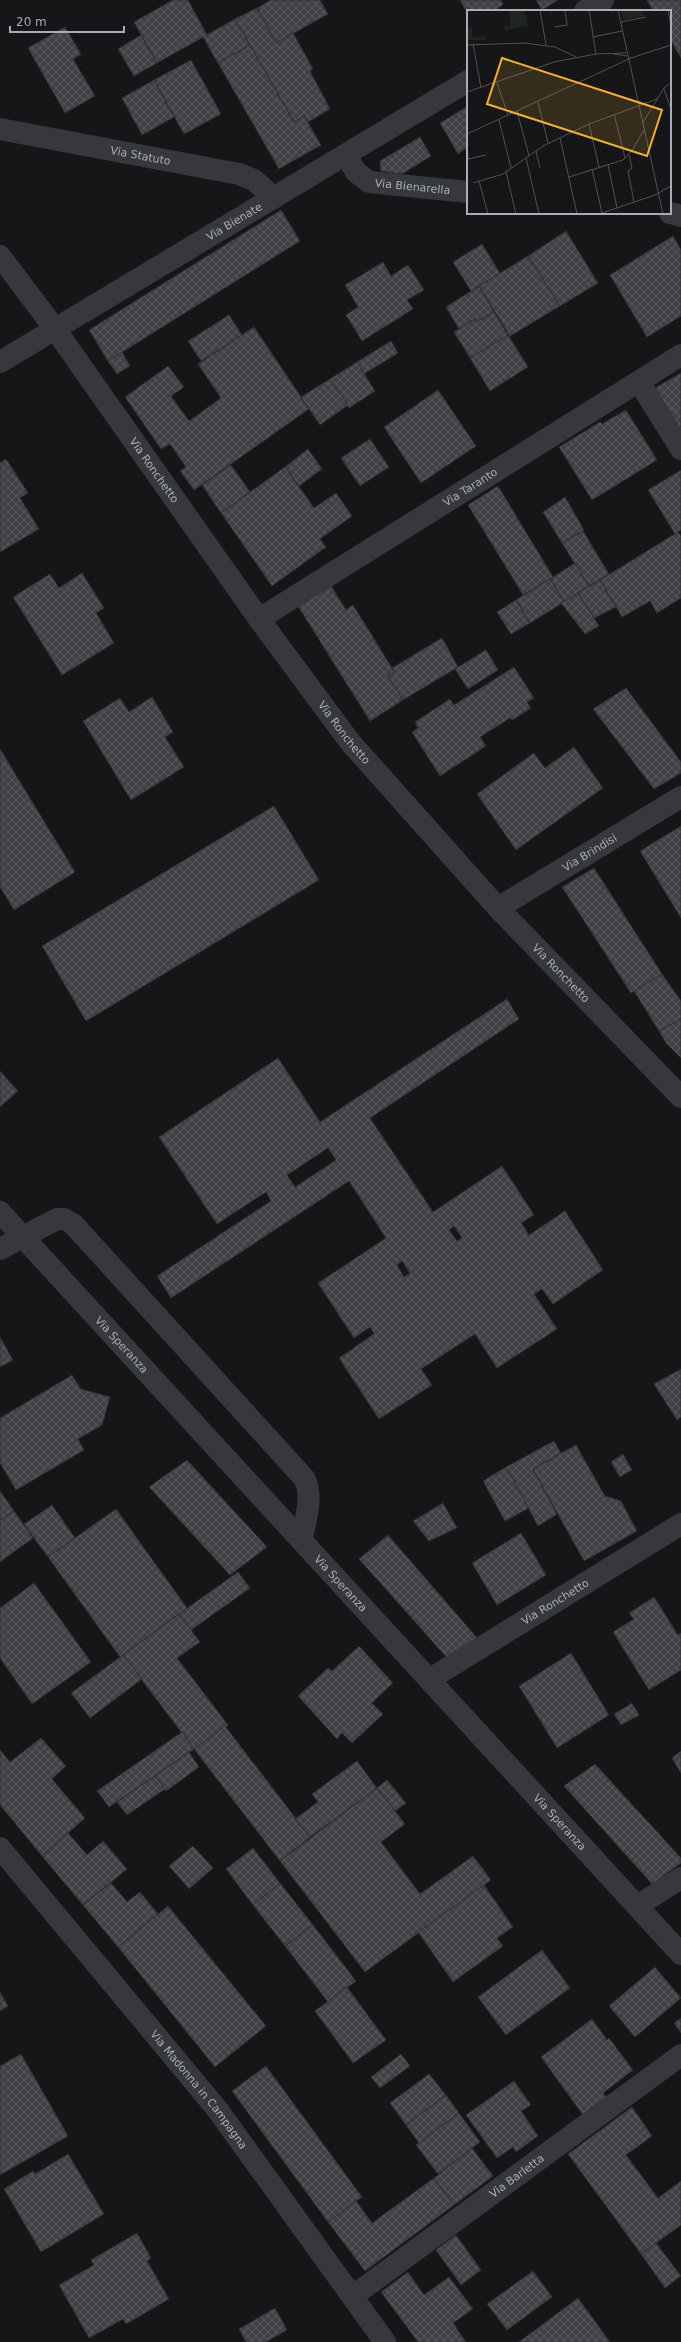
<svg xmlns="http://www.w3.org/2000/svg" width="681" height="2342" viewBox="0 0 681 2342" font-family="'DejaVu Sans',sans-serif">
  <defs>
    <pattern id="building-cross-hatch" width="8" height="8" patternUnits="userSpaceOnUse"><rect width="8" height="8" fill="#404145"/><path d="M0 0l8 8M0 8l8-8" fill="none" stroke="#595a5e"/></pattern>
  </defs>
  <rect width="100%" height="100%" fill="#161618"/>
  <g fill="url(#building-cross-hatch)" stroke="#303034" fill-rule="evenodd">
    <path d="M 173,0 L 188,0 L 207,35 L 157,63 L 134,22 Z"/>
    <path d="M 271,0 L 320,0 L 328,14 L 276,43 L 257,8 Z"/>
    <path d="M 460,0 L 501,0 L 503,5 L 493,11 L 468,11 L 468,14 Z"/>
    <path d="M 536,0 L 558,0 L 542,10 Z"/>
    <path d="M 647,0 L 681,0 L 681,58 L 670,39 L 670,11 L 653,11 Z"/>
    <path d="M 257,8 L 276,43 L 293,33 L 313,69 L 310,71 L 330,109 L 308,122 L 304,116 L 294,122 L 235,19 Z"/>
    <path d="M 235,19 L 250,45 L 218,63 L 203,37 Z"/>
    <path d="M 65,27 L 81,54 L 73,59 L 95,96 L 65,113 L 28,48 Z"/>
    <path d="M 141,35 L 157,63 L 134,76 L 118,49 Z"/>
    <path d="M 250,45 L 294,122 L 304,116 L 321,145 L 279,169 L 218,63 Z"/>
    <path d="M 191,60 L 221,114 L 184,134 L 154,80 Z"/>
    <path d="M 154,80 L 174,117 L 142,135 L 122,98 Z"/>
    <path d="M 468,106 L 468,147 L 458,154 L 440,123 Z"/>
    <path d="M 420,137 L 431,156 L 402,174 L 381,171 L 380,161 Z"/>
    <path d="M 281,210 L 300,241 L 108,361 L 89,330 Z"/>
    <path d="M 566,231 L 598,283 L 560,306 L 528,256 Z"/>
    <path d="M 673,236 L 681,250 L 681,316 L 647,337 L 610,275 Z"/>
    <path d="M 482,244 L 500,273 L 471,291 L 453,262 Z"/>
    <path d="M 528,256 L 560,306 L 510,336 L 479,286 Z"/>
    <path d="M 383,262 L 391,276 L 408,265 L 424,290 L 407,300 L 413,309 L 362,341 L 346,315 L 358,307 L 345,285 Z"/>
    <path d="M 479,286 L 494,312 L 476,322 L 475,319 L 459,329 L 446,307 Z"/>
    <path d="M 494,312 L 508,335 L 470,358 L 454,332 L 475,319 L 476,322 Z"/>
    <path d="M 229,315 L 242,335 L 201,361 L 188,341 Z"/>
    <path d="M 254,327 L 309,409 L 194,490 L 180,471 L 186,467 L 170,444 L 161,449 L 125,397 L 168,366 L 184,387 L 171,396 L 189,421 L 221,398 L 198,364 Z"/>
    <path d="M 508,335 L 528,367 L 490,391 L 470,358 Z"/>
    <path d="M 391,341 L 398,353 L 364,374 L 357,362 Z"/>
    <path d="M 122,352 L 130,366 L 117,374 L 108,361 Z"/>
    <path d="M 357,362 L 375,391 L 349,408 L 330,379 Z"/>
    <path d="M 681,373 L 681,431 L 655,388 Z"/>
    <path d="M 330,379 L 348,405 L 320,425 L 301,397 Z"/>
    <path d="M 438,390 L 476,446 L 421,483 L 384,427 Z"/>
    <path d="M 626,410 L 657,460 L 592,500 L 559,447 L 600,422 L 602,424 Z"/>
    <path d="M 370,439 L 389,467 L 360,486 L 341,458 Z"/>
    <path d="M 308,449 L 322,469 L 299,486 L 285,467 Z"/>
    <path d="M 6,459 L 28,493 L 20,498 L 39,529 L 0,552 L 0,463 Z"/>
    <path d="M 231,465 L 250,492 L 221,513 L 202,485 Z"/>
    <path d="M 285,467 L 314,508 L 336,493 L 352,516 L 320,539 L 326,547 L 272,586 L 221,513 Z"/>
    <path d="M 681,470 L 681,530 L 675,534 L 648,490 Z"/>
    <path d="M 498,486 L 553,577 L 523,595 L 468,505 Z"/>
    <path d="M 565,497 L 584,530 L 562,543 L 543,512 Z"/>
    <path d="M 583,531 L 609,574 L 589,586 L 562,543 Z"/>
    <path d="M 678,532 L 681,536 L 681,598 L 657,613 L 650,601 L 622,617 L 600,580 Z"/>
    <path d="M 575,563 L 589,586 L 564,602 L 550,579 Z"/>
    <path d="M 82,573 L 104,608 L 96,613 L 114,643 L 62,675 L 13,597 L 50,574 L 59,588 Z"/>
    <path d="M 550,579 L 564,602 L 530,623 L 516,600 Z"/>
    <path d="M 600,580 L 616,607 L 594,618 L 578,593 Z"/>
    <path d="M 331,586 L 346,610 L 353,605 L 392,668 L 394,672 L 388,676 L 403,700 L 370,721 L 298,606 Z"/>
    <path d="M 578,593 L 599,626 L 585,634 L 561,603 Z"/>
    <path d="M 516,600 L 530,623 L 511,634 L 497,612 Z"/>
    <path d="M 442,638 L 458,667 L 403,700 L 388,676 L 394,672 L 392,668 Z"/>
    <path d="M 486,650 L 498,670 L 468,689 L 455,669 Z"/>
    <path d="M 514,667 L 534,698 L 527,702 L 531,708 L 512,720 L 510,718 L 480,737 L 486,746 L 440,776 L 412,732 L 418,728 L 415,722 L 450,699 L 454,705 Z"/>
    <path d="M 626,688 L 681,762 L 681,773 L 654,789 L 593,709 Z"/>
    <path d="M 152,697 L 173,732 L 165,737 L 184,767 L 131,800 L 83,721 L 120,698 L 129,712 Z"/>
    <path d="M 574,747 L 603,788 L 516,850 L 477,794 L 534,753 L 545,768 Z"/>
    <path d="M 0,749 L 75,872 L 14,910 L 0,887 Z"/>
    <path d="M 274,806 L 319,880 L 86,1021 L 42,946 Z"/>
    <path d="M 681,826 L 681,918 L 640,851 Z"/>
    <path d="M 594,868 L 662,974 L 631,993 L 562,887 Z"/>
    <path d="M 662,974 L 681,1001 L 681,1019 L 659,1031 L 634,991 Z"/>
    <path d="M 507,999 L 519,1019 L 370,1118 L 433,1212 L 502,1166 L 534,1215 L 521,1223 L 529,1235 L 565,1211 L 603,1270 L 553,1304 L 542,1289 L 534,1294 L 557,1329 L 497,1368 L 475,1334 L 421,1369 L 432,1385 L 379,1419 L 339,1358 L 374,1334 L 370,1327 L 354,1338 L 318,1283 L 386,1238 L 349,1181 L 171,1298 L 157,1276 L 271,1201 L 266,1192 L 217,1224 L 159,1137 L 278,1058 L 320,1122 ZM 328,1148 L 336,1160 L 295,1187 L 287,1175 ZM 454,1226 L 462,1238 L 457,1241 L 449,1230 ZM 402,1261 L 410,1273 L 404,1277 L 397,1265 Z"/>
    <path d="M 681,1019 L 681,1058 L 666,1043 L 659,1031 Z"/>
    <path d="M 0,1071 L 18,1091 L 0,1107 Z"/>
    <path d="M 0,1337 L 13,1360 L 0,1367 Z"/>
    <path d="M 681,1369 L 681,1417 L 677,1420 L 654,1384 Z"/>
    <path d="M 72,1375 L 81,1389 L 110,1397 L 102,1425 L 78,1439 L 84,1450 L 16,1490 L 0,1463 L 0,1418 Z"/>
    <path d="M 554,1441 L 561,1453 L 533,1469 L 557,1514 L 538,1526 L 506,1467 Z"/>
    <path d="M 576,1445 L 605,1496 L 621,1501 L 637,1531 L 584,1561 L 533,1469 Z"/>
    <path d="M 623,1454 L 632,1470 L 620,1477 L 611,1462 Z"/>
    <path d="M 187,1460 L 267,1547 L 230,1575 L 149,1487 Z"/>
    <path d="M 506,1467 L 529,1508 L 505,1521 L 483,1481 Z"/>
    <path d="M 0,1491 L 14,1511 L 0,1520 Z"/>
    <path d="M 443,1503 L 457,1528 L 429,1541 L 413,1521 Z"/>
    <path d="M 52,1505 L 75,1538 L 48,1557 L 24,1524 Z"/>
    <path d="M 116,1509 L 187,1608 L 120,1657 L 48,1557 Z"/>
    <path d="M 14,1511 L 33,1538 L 0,1562 L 0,1520 Z"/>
    <path d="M 521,1533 L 546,1575 L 497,1605 L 472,1563 Z"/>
    <path d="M 388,1535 L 478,1639 L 449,1660 L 359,1559 Z"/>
    <path d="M 238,1572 L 250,1588 L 191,1630 L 179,1614 Z"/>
    <path d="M 34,1583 L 91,1662 L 32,1704 L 0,1658 L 0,1608 Z"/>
    <path d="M 654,1597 L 678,1635 L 681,1633 L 681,1670 L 649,1690 L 613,1632 L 634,1619 L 629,1613 Z"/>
    <path d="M 179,1614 L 200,1642 L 177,1658 L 228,1725 L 194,1749 L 123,1655 Z"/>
    <path d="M 359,1646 L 393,1683 L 372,1703 L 383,1714 L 352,1743 L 342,1733 L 337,1739 L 298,1696 L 328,1668 L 332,1671 Z"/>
    <path d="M 571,1653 L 609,1715 L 557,1748 L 519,1686 Z"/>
    <path d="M 123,1655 L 142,1679 L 90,1718 L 71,1693 Z"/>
    <path d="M 632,1703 L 639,1715 L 621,1725 L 614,1714 Z"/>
    <path d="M 225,1726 L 310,1837 L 280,1861 L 194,1749 Z"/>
    <path d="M 182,1732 L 194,1749 L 109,1807 L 97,1791 Z"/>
    <path d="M 41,1738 L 66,1766 L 52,1779 L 85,1818 L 42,1856 L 0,1805 L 0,1750 L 10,1762 Z"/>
    <path d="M 681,1751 L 681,1773 L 672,1758 Z"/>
    <path d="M 189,1752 L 199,1767 L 166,1791 L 155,1776 Z"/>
    <path d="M 357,1761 L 377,1788 L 310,1837 L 295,1819 L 318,1802 L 312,1794 Z"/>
    <path d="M 595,1764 L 681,1858 L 681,1863 L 652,1884 L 564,1786 Z"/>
    <path d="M 155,1776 L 165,1789 L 127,1815 L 117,1802 Z"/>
    <path d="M 387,1780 L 406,1803 L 395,1811 L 377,1788 Z"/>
    <path d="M 377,1788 L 405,1824 L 381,1842 L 420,1894 L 473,1856 L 491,1880 L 365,1972 L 280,1861 Z"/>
    <path d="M 68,1833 L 87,1855 L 103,1841 L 127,1869 L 83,1905 L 42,1856 Z"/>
    <path d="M 193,1846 L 213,1868 L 189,1889 L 169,1866 Z"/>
    <path d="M 253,1848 L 280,1883 L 253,1905 L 226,1869 Z"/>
    <path d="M 111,1883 L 127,1902 L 140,1892 L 158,1914 L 118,1947 L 83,1905 Z"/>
    <path d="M 280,1883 L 313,1925 L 285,1946 L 253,1905 Z"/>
    <path d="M 484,1885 L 513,1927 L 497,1938 L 503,1946 L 453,1982 L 418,1932 Z"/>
    <path d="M 168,1906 L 266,2026 L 215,2067 L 118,1947 Z"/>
    <path d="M 313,1925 L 356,1981 L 328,2002 L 285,1946 Z"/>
    <path d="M 542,1950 L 570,1988 L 506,2035 L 478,1997 Z"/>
    <path d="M 655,1967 L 681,1998 L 635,2037 L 609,2006 Z"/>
    <path d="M 347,1987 L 386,2040 L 353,2063 L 315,2011 Z"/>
    <path d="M 0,1992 L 8,2006 L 0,2011 Z"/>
    <path d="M 681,2018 L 681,2033 L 674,2023 Z"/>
    <path d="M 592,2019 L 607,2040 L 609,2038 L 633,2070 L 603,2093 L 607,2098 L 583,2115 L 541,2057 Z"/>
    <path d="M 21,2054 L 68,2136 L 0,2175 L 0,2066 Z"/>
    <path d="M 401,2054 L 410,2066 L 380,2088 L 371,2077 Z"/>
    <path d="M 266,2066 L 362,2197 L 328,2222 L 232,2091 Z"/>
    <path d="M 429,2074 L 446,2095 L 406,2125 L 390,2103 Z"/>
    <path d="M 514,2081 L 531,2105 L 521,2111 L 538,2136 L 516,2152 L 513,2147 L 497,2158 L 466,2115 Z"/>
    <path d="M 446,2095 L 459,2113 L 419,2143 L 406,2125 Z"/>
    <path d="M 632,2107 L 652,2136 L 626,2155 L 658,2198 L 681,2181 L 681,2225 L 641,2254 L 568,2154 Z"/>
    <path d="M 459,2113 L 480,2142 L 438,2174 L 416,2145 Z"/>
    <path d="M 472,2148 L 493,2176 L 454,2205 L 434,2178 Z"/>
    <path d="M 68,2154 L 104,2214 L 41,2252 L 4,2189 L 33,2171 L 35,2174 Z"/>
    <path d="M 434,2178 L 454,2205 L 365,2271 L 328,2222 L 356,2201 L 372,2223 Z"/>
    <path d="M 137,2233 L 151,2258 L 147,2261 L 169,2299 L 126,2324 L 123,2319 L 89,2338 L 59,2285 L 94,2265 L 91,2260 Z"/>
    <path d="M 456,2235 L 481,2270 L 461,2285 L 436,2250 Z"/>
    <path d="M 656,2243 L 681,2276 L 665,2288 L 641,2254 Z"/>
    <path d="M 533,2271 L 552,2297 L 507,2330 L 487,2304 Z"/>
    <path d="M 408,2272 L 424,2295 L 449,2277 L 473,2309 L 453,2323 L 466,2342 L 418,2342 L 381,2292 Z"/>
    <path d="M 578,2298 L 610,2342 L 519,2342 Z"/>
    <path d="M 275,2308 L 287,2330 L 266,2342 L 246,2342 L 239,2329 Z"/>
  </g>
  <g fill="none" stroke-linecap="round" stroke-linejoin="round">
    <g stroke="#37383d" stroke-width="22">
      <path d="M 585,11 L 603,0"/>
      <path id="s1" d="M 0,129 L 239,174 L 254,180 L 274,198"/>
      <path id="s2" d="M 346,155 L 356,172 L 369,182 L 468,192"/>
      <path d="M 670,213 L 681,216"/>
      <path id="s3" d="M 0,256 L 55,329 L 259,619 L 350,742 L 498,908 L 681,1097"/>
      <path id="s4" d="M 0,362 L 468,81"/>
      <path d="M 639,382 L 681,449"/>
      <path id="s5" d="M 259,619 L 681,355"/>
      <path id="s6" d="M 498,908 L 681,797"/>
      <path id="s7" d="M 0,1212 L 681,1954"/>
      <path d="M 0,1249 L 57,1219 L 64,1219 L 73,1224 L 304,1478 C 314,1495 305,1520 302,1539"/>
      <path id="s8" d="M 430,1679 L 681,1524"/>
      <path id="s9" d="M 0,1848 L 217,2109 L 385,2342"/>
      <path d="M 637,1906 L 681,1878"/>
      <path id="s10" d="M 353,2296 L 681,2055"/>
    </g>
  </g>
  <g text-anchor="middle" stroke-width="3" stroke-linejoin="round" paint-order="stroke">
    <g font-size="11" fill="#a8adb8" stroke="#111113">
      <text dy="4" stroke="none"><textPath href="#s1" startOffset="143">Via Statuto</textPath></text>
      <text dy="4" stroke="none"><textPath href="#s2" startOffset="80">Via Bienarella</textPath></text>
      <text dy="4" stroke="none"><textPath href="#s4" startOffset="273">Via Bienate</textPath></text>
      <text dy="4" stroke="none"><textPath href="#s3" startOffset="264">Via Ronchetto</textPath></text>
      <text dy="4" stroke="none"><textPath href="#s5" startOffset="249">Via Taranto</textPath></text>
      <text dy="4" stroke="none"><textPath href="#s3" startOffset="588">Via Ronchetto</textPath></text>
      <text dy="4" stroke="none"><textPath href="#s6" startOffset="107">Via Brindisi</textPath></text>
      <text dy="4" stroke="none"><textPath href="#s3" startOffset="912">Via Ronchetto</textPath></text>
      <text dy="4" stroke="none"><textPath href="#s7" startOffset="180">Via Speranza</textPath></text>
      <text dy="4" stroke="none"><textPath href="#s7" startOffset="504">Via Speranza</textPath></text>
      <text dy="4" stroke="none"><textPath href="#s8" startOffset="147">Via Ronchetto</textPath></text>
      <text dy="4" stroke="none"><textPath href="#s7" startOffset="828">Via Speranza</textPath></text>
      <text dy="4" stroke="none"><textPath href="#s9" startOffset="313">Via Madonna in Campagna</textPath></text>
      <text dy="4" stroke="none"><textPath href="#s10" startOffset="203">Via Barletta</textPath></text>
    </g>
  </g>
  <g transform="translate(467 10)">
    <rect width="204" height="204" fill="#161618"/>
    <path d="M 35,0 L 44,0 L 46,16 L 58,14 L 56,0 L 58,0 L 61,18 L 58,16 L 42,19 L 40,22 L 36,17 L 44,15 L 42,1 ZM 154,0 L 176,0 L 177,6 L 156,10 ZM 5,17 L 5,28 L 19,26 L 19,30 L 0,30 L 0,18 Z" fill="#1e261f"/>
    <path d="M 44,0 L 56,0 L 58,15 L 46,16 Z" fill="#1e261f"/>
    <path fill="none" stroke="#505258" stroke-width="1" d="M 73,0 L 79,35M 122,0 L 129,44M 151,0 L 196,204M 201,0 L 204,16M 154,12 L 179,7M 88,17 L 100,15 L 98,0M 126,27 L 155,21M 6,34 L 14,78M 0,35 L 58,33 L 88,37 L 109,47M 146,44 L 160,46M 30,73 L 41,105M 197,79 L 204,99M 0,82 L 87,52 L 129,44 L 159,43M 71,92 L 81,133M 50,101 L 62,146M 147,104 L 158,148M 32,110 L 44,158M 122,114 L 132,157M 175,114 L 197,78 L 204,73M 0,124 L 164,48 L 204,35M 93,128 L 110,204M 0,132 L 1,149 L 19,145M 69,141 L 73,158M 162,145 L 165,158 L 161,161 L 167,192M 59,148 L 72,204M 141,154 L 150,198M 125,159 L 135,203M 39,162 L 49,204M 102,167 L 156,150 L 164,142 L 177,120M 12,171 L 21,204M 6,173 L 36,164 L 76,136 L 122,114 L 190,89M 132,204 L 188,185 L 204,176"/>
    <path fill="#f2b134" fill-opacity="0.15" stroke="#f2b134" stroke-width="2" d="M 35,48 L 195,100 L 180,146 L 20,94 Z"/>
    <rect width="204" height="204" fill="none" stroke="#a8adb8" stroke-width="2"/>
  </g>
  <path d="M10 26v6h114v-6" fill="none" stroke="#a8adb8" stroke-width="2"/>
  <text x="16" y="26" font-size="12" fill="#a8adb8" stroke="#111113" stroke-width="3" paint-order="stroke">20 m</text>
</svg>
